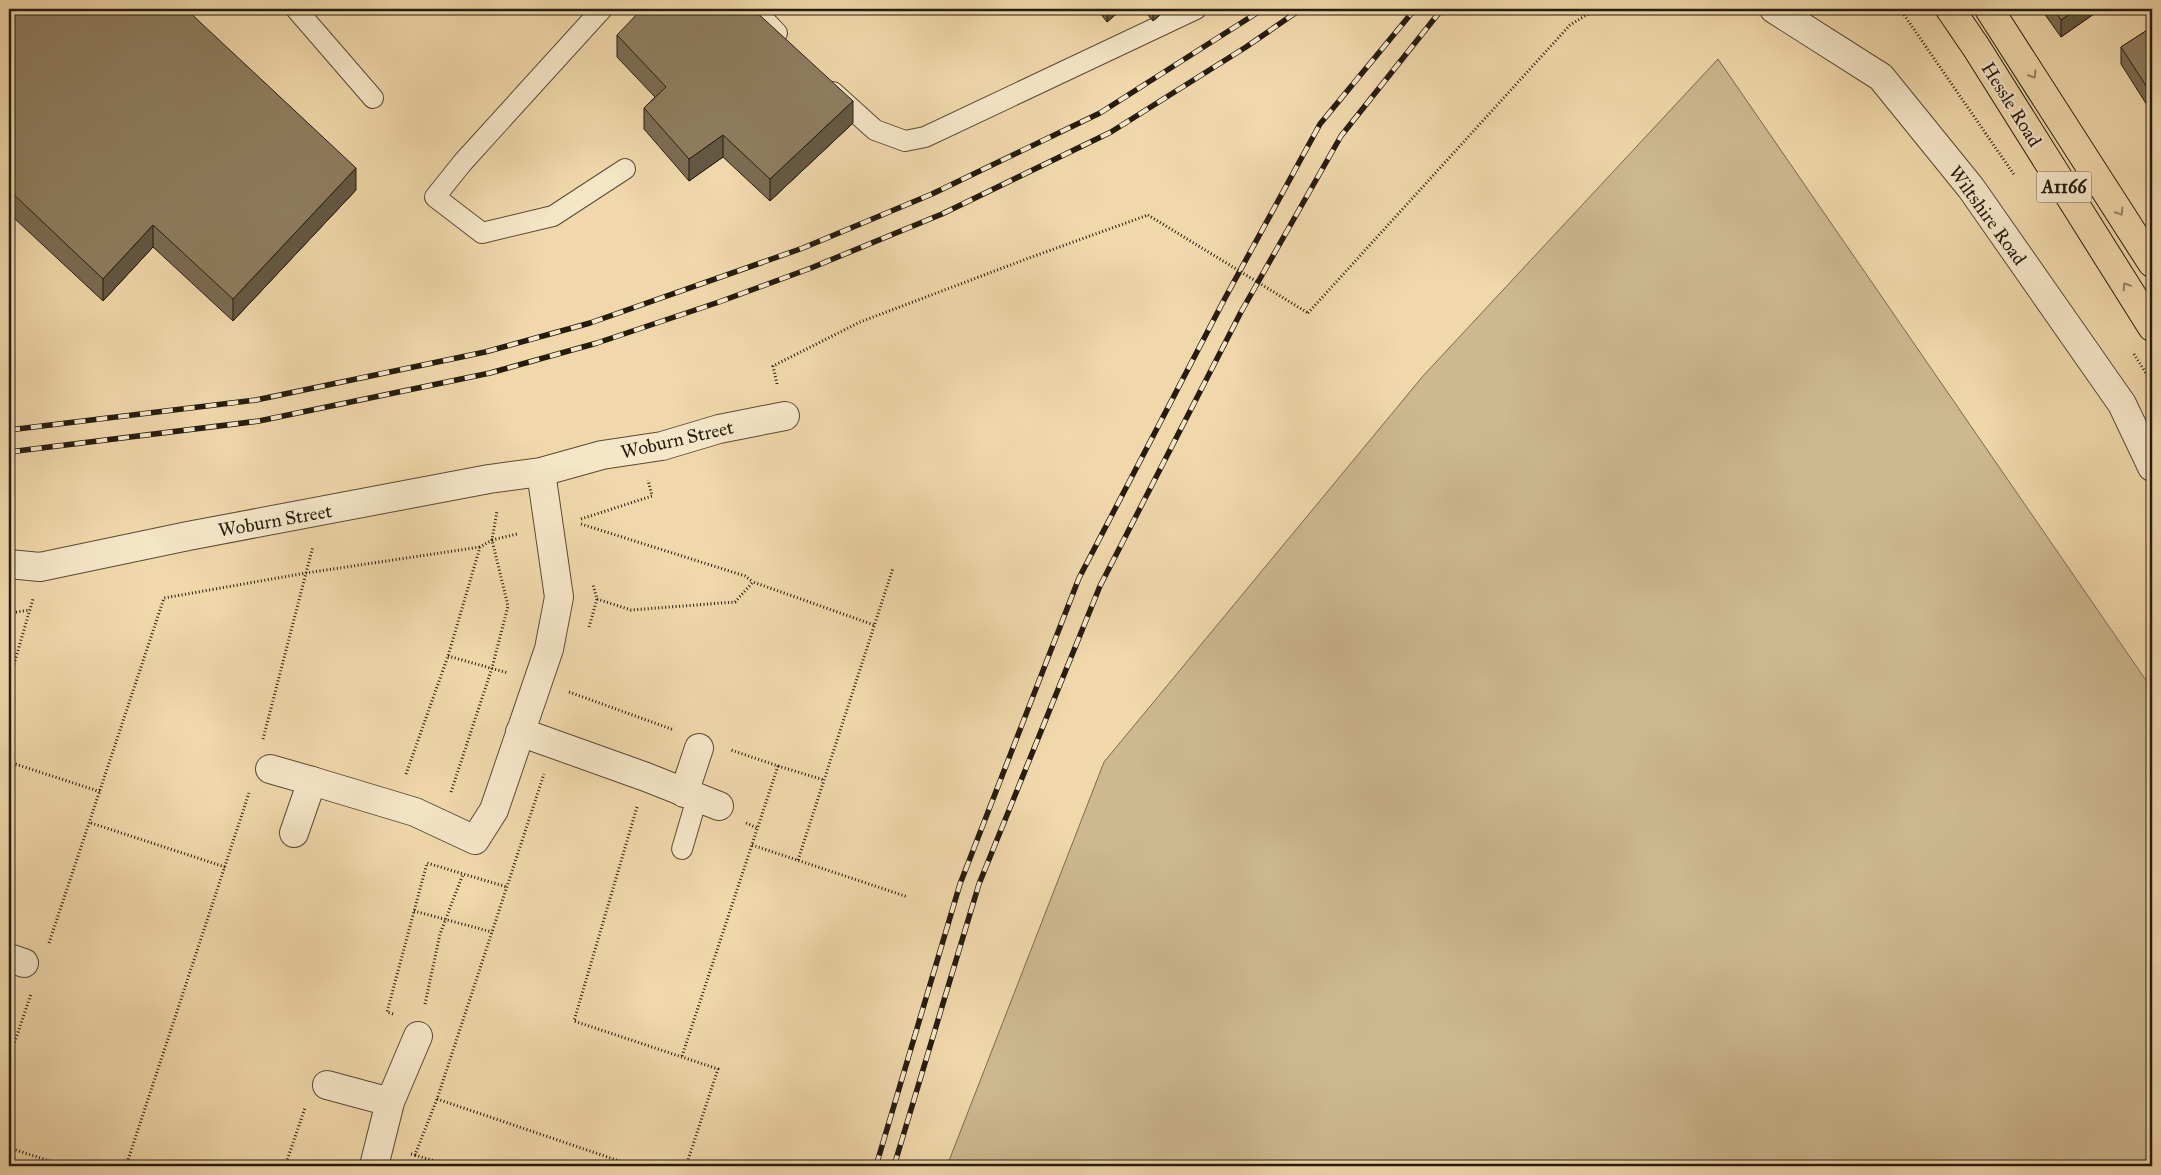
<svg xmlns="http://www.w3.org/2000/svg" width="2161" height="1175" viewBox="0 0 2161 1175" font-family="'IM FELL Great Primer',serif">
  <rect width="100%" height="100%" fill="#f0d8aa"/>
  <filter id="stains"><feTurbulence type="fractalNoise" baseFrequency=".004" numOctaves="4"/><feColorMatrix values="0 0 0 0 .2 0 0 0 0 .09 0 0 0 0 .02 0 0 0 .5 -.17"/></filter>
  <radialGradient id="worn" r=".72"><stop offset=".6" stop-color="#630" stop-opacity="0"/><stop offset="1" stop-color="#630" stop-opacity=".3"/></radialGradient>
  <path fill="#cdb890" stroke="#796a50" d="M 1718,59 L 2152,689 L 2152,1166 L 947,1166 L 1104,762 L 1423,376 Z"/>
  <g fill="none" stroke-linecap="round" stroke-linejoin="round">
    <g stroke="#584b36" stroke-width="22">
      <g id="lane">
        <path d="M 296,9 L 373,98"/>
        <path d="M 602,9 L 463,162 L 435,197 L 482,233 L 553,216 L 625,169"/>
        <path d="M 754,9 L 777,33"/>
        <path d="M 833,92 L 875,130 L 905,141 L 925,137 L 1196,9"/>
        <path d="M 682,849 L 697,798"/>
      </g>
    </g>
    <g stroke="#584b36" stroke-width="30">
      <g id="street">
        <path d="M 1774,9 L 1881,77 L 1971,188 L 2122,404 L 2152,467"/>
        <path d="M 9,564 L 40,567 L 188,536 L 489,479 L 541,472 L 602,455 L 662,446 L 719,429 L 785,416"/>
        <path d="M 520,732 L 646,777 L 719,806"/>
        <path d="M 270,769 L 312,781"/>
        <path d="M 684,793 L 699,748"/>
        <path d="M 294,833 L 312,781 L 415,812 L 475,840 L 494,810 L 549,649 L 559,597 L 541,472"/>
        <path d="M 9,958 L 24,963"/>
        <path d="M 327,1085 L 390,1102"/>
        <path d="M 374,1166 L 390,1102 L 418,1036"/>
      </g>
    </g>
    <g stroke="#251c10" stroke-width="30">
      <g id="primary">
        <path d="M 1950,9 L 1976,47 L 2152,327"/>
        <path d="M 1989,9 L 2152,263"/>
      </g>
    </g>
    <g stroke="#251c10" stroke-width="3" stroke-dasharray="1 2.5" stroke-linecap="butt">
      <path d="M 1900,9 L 2015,176"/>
      <path d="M 1308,313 L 1570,25 L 1596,9"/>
      <path d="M 2134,354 L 2152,383"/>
      <path d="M 777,384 L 773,366 L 860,322 L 1029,258 L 1148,215"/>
      <path d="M 581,519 L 652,496 L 648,480"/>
      <path d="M 581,524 L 745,576 L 753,582"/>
      <path d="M 597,599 L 631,610 L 735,602 L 753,582 L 874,625"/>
      <path d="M 9,613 L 30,610"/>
      <path d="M 589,627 L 597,599 L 593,585"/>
      <path d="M 448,656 L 508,673"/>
      <path d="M 9,681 L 33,599"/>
      <path d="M 569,692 L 674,730"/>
      <path d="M 263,739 L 313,546"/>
      <path d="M 9,762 L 101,792"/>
      <path d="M 778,766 L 824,780"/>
      <path d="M 406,774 L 448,656 L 480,547 L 492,540 L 497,511"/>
      <path d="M 451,792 L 492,668 L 508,606 L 492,540 L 517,534"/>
      <path d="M 637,807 L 574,1021 L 718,1069 L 686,1166"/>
      <path d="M 91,823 L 225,867"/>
      <path d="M 746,823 L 757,828"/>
      <path d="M 752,845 L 908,897"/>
      <path d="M 798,860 L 893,568"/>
      <path d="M 414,911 L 492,932"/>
      <path d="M 49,943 L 164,598 L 306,573 L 480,547"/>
      <path d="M 425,1004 L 440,934 L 463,874"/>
      <path d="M 393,1014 L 387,1012 L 427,863 L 507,887"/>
      <path d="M 682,1056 L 778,766 L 731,750"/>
      <path d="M 9,1059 L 31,994"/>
      <path d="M 437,1099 L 634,1166"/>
      <path d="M 9,1148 L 66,1166"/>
      <path d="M 411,1154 L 415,1155 L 437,1099 L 544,774"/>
      <path d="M 415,1155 L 450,1166"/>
      <path d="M 126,1166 L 249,793"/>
      <path d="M 285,1166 L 305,1108"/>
    </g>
    <use href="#lane" stroke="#f5e6c8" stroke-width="20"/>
    <use href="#street" stroke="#f5e6c8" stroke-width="28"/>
    <use href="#primary" stroke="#f0d8aa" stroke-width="28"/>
    <g stroke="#251c10" stroke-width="5.5">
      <g id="rail">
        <path d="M 9,430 L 256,400 L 485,352 L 590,323 L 803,248 L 932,194 L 1100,113 L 1263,9"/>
        <path d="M 9,452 L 259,421 L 490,373 L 597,343 L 719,302 L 811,268 L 942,214 L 1111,132 L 1246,47 L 1301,9"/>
        <path d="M 876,1166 L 960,884 L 1079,578 L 1224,300 L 1320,124 L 1415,9"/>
        <path d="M 894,1166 L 979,884 L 1100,586 L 1241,312 L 1341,136 L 1442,9"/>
      </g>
    </g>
    <use href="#rail" stroke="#f5e6c8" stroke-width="4" stroke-dasharray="11" stroke-linecap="butt"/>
    <path stroke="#251c10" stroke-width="3" stroke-dasharray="1 2.5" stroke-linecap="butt" d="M 1148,215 L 1308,313"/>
  </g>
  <g fill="#7b6c53" stroke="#251c10">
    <path d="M 9,9 L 356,190 L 233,321 L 153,247 L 103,301 L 14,218 L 14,220 L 9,226 Z"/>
    <path d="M 1097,9 L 1122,9 L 1107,22 Z"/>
    <path d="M 1143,9 L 1167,9 L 1153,21 Z"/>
    <path d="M 2041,9 L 2101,9 L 2061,37 Z"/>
    <path d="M 2152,27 L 2152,113 L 2121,64 L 2121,47 Z"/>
    <path d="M 617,35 L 853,123 L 770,201 L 723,157 L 689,181 L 644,129 L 644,108 L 655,97 L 617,57 Z"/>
    <path d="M 2152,145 L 2152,168 L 2150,164 L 2150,147 Z"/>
  </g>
  <g fill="#645843" stroke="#251c10">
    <path d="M 1107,9 L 1122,9 L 1107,22 Z"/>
    <path d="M 1153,9 L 1167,9 L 1153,21 Z"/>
    <path d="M 2077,9 L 2101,9 L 2061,37 L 2061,20 Z"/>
    <path d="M 853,101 L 853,123 L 770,201 L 770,179 Z"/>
    <path d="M 723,135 L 723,157 L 689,181 L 689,159 Z"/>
    <path d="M 356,168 L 356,190 L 233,321 L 233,299 Z"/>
    <path d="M 14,198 L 14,220 L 9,226 L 9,204 Z"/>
    <path d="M 153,225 L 153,247 L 103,301 L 103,279 Z"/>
  </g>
  <g fill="#8f7e60" stroke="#251c10">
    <path d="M 9,9 L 186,9 L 356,168 L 233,299 L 153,225 L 103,279 L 9,190 Z"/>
    <path d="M 642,9 L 753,9 L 853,101 L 770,179 L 723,135 L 689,159 L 644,108 L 666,87 L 617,35 Z"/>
    <path d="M 2054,9 L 2077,9 L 2061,20 Z"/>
    <path d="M 2152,27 L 2152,95 L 2121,47 Z"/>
    <path d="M 9,192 L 14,198 L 9,204 Z"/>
  </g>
  <defs><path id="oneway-chevron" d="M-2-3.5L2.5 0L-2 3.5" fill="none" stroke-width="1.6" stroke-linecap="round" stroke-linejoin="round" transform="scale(1.25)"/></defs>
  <g stroke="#958365">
    <use href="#oneway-chevron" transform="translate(2033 75) rotate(58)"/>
    <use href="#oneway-chevron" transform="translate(2120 212) rotate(58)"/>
    <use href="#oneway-chevron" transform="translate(2126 286) rotate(-122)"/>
  </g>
  <g text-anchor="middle" stroke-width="5" stroke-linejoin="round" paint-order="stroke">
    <rect fill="#f5e6c8" stroke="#635947" stroke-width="1" x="2036.5" y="171.5" width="55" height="31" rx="4"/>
    <g font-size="18" font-weight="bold" fill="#251c10">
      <text x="2064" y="193">A1166</text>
    </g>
    <g font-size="19" fill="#251c10" stroke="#f5e6c8">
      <text transform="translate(2012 104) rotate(58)" y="7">Hessle Road</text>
      <text transform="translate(1988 215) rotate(54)" y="7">Wiltshire Road</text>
      <text transform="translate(677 439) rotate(-13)" y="7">Woburn Street</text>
      <text transform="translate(275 520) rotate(-10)" y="7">Woburn Street</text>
    </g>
  </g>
  <rect width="2161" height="1175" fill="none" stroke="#f0d8aa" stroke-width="30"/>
  <rect x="10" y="10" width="2141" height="1155" fill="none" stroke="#251c10" stroke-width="2.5"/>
  <rect x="15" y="15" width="2131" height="1145" fill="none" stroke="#251c10"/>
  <rect width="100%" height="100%" filter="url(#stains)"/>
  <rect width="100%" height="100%" fill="url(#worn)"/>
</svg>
